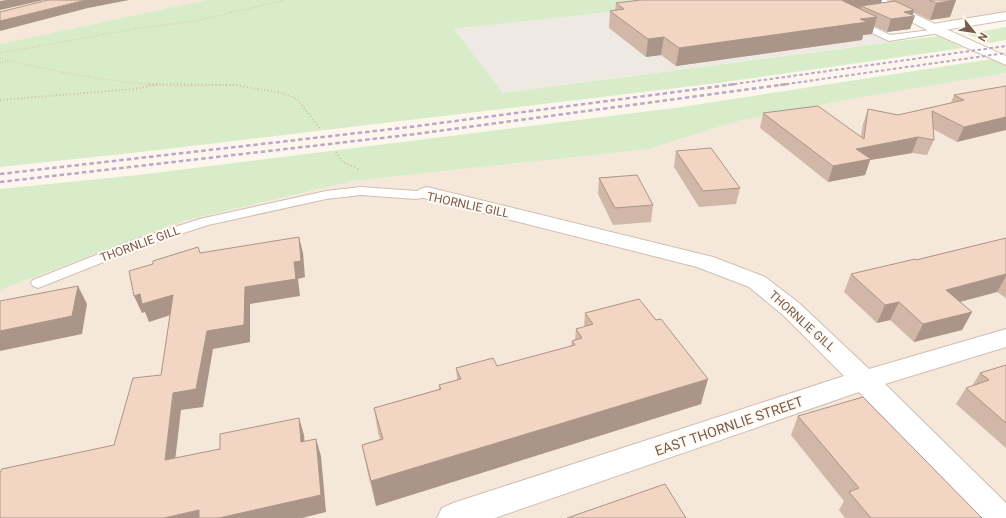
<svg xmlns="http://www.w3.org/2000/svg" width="1006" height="518" viewBox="0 0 1006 518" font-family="Roboto,sans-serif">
  <rect width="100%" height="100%" fill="#fdf6ec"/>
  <g fill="#f5e8da">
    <path d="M 0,0 L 206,0 L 0,44 Z"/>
    <path d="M 891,0 L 1006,0 L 1006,12 L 955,21 L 939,20 L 923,16 Z"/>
    <path d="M 1006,73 L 1006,518 L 0,518 L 0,290 L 183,221 L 353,181 L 649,149 L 738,121 L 868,96 Z"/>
  </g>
  <path fill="#efe9e4" d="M 645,0 L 809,0 L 889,42 L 503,93 L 454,29 L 635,9 L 627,1 Z"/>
  <g fill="#d8ecc9">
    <path d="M 206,0 L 645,0 L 628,2 L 636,9 L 454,29 L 503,93 L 938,36 L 963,48 L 718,83 L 150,151 L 0,167 L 0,44 Z"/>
    <path d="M 1006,27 L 1006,40 L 989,43 L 967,34 Z"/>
    <path d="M 992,59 L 1006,66 L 1006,73 L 868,96 L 738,121 L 649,149 L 353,181 L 183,221 L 0,290 L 0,189 L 138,175 L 682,107 Z"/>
  </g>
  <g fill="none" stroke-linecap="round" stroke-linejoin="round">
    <g stroke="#d1beb0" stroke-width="2">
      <g id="service">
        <path d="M 853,20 L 859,20 L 890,35 L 939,29 L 943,31 L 939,33 L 889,41 L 853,24 Z"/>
        <path d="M 361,187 L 416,191 L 427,189 L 431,190 L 433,193 L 431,196 L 416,199 L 361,195 L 326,199 L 208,225 L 144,246 L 43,286 L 38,288 L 33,286 L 31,283 L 33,280 L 134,240 L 200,219 L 326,191 Z"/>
      </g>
    </g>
    <g stroke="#d1beb0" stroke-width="2">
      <path id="minor" d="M 427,187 L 713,257 L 765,277 L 799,303 L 869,369 L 1006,329 L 1006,347 L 885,384 L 1006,503 L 1006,518 L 978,518 L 859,392 L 495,518 L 437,518 L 442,508 L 453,503 L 844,376 L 783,315 L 749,287 L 697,267 L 420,197 L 417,193 L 420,189 Z"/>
    </g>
    <g stroke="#d1beb0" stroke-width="2">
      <path id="tertiary" d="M 1006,12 L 1006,20 L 933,32 L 929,31 L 927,28 L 929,25 L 933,24 Z"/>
    </g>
    <g stroke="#d6c0b0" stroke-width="2">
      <path id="secondary" d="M 871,0 L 886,0 L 937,25 L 1006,56 L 1006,65 L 929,31 L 873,2 Z"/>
    </g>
    <g stroke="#d9b8a5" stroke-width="1.5" stroke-dasharray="0.5 2" stroke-linecap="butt">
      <path d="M 0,53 L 134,29 L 196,21 L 285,0"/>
      <path d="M 0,58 C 50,71 104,81 156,85 C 182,87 209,85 235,85"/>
      <path d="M 0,63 L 9,61"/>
    </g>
    <g stroke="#d9b8a5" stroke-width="2" stroke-dasharray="1 2.5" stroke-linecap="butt">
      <path d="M 149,84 L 235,85 L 282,93 L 297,99 L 320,129"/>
      <path d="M 0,100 L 135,89 L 155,85"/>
      <path d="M 336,152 L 343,162 L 360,170"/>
    </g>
    <use href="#service" fill="#fff" fill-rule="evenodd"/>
    <use href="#minor" fill="#fff" fill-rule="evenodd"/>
    <use href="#tertiary" fill="#fff" fill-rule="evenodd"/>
    <use href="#secondary" fill="#fff" fill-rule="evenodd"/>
    <g stroke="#b9a8c9" stroke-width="2" stroke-dasharray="3.5 2.5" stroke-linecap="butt">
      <path d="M 728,85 L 1006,46"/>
      <path d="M 780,85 L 1006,53"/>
    </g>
    <g stroke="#b9a8c9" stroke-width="2.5" stroke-dasharray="4.5 3" stroke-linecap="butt">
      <path d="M 0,174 L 410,127 L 736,84"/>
      <path d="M 0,182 L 416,134 L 787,84"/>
    </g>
  </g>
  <g fill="#d1b7a8">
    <path d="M 882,0 L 881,3 L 892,1 L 889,0 L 956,0 L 950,17 L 930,20 L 913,12 L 912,15 L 910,29 L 887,32 L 874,26 L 872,34 L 863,35 L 862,40 L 676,66 L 661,55 L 646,57 L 609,28 L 610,11 L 615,10 L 616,3 Z"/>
    <path d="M 1006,86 L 957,142 L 933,129 L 934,140 L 927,155 L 912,153 L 870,160 L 865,175 L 828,182 L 760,128 L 763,113 L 861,136 L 863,124 L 868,109 L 898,115 L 951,103 L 954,95 Z"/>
    <path d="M 676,151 L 740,188 L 736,204 L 699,207 L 674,167 Z"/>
    <path d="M 599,178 L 653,205 L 651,222 L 613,225 L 598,194 Z"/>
    <path d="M 1006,238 L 1006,298 L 997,292 L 960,302 L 972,312 L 962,330 L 914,342 L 890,320 L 877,323 L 844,292 L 851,274 L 916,260 Z"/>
    <path d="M 585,313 L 701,404 L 376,506 L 367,470 L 362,445 L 380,439 L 378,433 L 374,408 L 439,389 L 439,385 L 457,380 L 456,368 L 497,366 L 571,346 L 572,341 L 575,340 L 576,329 L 584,327 Z"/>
    <path d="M 1006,365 L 1006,448 L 956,404 L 966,388 L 972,386 L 980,373 Z"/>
    <path d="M 798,416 L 982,518 L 845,518 L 839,510 L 844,501 L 791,435 Z"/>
  </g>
  <g fill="#aa9588">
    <path d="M 6,0 L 44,0 L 0,10 L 0,1 Z"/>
    <path d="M 86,0 L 129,0 L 88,8 L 0,31 L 0,21 Z"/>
    <path d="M 842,0 L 882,0 L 880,7 L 861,6 L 860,10 L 843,13 Z"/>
    <path d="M 956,0 L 950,17 L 930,20 L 936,3 Z"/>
    <path d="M 914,10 L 912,17 L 915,16 L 910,29 L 887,32 L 891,19 L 904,12 Z"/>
    <path d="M 877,17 L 872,34 L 863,35 L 862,40 L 676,66 L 679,48 Z"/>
    <path d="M 664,37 L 661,55 L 646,57 L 648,39 Z"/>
    <path d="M 1006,117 L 1006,130 L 957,142 L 964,127 Z"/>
    <path d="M 918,137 L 912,153 L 870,160 L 865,175 L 828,182 L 833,166 L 856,149 Z"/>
    <path d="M 299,237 L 303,253 L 305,277 L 298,279 L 300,296 L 250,304 L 250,342 L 213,349 L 203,407 L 181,410 L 173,478 L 165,460 L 173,393 L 207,331 L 245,287 L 294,262 Z"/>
    <path d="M 1006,274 L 1006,276 L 997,292 L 936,308 L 946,290 Z"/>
    <path d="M 78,286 L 87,304 L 82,334 L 0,351 L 0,331 Z"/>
    <path d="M 140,294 L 173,295 L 180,312 L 149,322 L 145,312 L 142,313 L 134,296 Z"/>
    <path d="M 899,302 L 890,320 L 877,323 L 885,305 Z"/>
    <path d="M 972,312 L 962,330 L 914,342 L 923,324 Z"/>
    <path d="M 708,379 L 701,404 L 376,506 L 371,481 Z"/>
    <path d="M 299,418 L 304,435 L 306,460 L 301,442 Z"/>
    <path d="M 316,439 L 321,456 L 326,512 L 302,518 L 219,518 Z"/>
    <path d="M 199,510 L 203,518 L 164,518 Z"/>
  </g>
  <g fill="#f3d5c3" stroke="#aa9588">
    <path d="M 48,0 L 86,0 L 0,21 L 0,12 Z"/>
    <path d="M 641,0 L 843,0 L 843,1 L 877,17 L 860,19 L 867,22 L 679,48 L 664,37 L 648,39 L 610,11 L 624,9 L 616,3 Z"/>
    <path d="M 929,0 L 956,0 L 936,3 Z"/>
    <path d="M 895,1 L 914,10 L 904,12 L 915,16 L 891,19 L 861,6 Z"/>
    <path d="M 1006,86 L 1006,117 L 964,127 L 932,111 L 934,140 L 918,137 L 856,149 L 871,159 L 833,166 L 763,113 L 818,106 L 864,139 L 868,109 L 898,115 L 964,100 L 954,95 Z"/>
    <path d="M 711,148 L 740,188 L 703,191 L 676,151 Z"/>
    <path d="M 637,175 L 653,205 L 615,208 L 599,178 Z"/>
    <path d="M 299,237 L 301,261 L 294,262 L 296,279 L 245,287 L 244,325 L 207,331 L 196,389 L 173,393 L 165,460 L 220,449 L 220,434 L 299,418 L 301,442 L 316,439 L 321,495 L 219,518 L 199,518 L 199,510 L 164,518 L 0,518 L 0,473 L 2,469 L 114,445 L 133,378 L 161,375 L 173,295 L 142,304 L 140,294 L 134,296 L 129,271 L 153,264 L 153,261 L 198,247 L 200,253 Z"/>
    <path d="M 1006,238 L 1006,274 L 946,290 L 972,312 L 923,324 L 899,302 L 885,305 L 851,274 L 915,259 L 916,260 Z"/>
    <path d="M 78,286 L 72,316 L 0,331 L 0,301 Z"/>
    <path d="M 639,299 L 656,320 L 661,319 L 708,379 L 371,481 L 362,445 L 383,439 L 374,408 L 441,389 L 439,385 L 461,379 L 456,368 L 493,358 L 497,366 L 575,345 L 572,341 L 582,338 L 576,329 L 593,324 L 585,313 Z"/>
    <path d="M 1006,365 L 1006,423 L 966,388 L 989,380 L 980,373 Z"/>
    <path d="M 863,397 L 982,518 L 871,518 L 849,492 L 859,488 L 798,416 Z"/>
    <path d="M 665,484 L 686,518 L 567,518 Z"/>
  </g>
  <g text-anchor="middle" stroke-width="4" stroke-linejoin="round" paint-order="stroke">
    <g font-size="12" fill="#7a5c4d" stroke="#fffaf3">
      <text transform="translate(468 205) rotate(12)" y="4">THORNLIE GILL</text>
      <text transform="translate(140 244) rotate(-20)" y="4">THORNLIE GILL</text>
      <text transform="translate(802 321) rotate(42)" y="4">THORNLIE GILL</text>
    </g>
    <g font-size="14" fill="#7a5c4d" stroke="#fffaf3">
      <text transform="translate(729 426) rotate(-19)" y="5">EAST THORNLIE STREET</text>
    </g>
  </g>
  <g transform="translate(974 32) rotate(120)" stroke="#fffaf3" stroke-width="3" paint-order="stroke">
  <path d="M0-3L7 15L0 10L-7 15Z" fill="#7a5c4d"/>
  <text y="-6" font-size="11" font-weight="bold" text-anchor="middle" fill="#7a5c4d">N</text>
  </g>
</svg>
